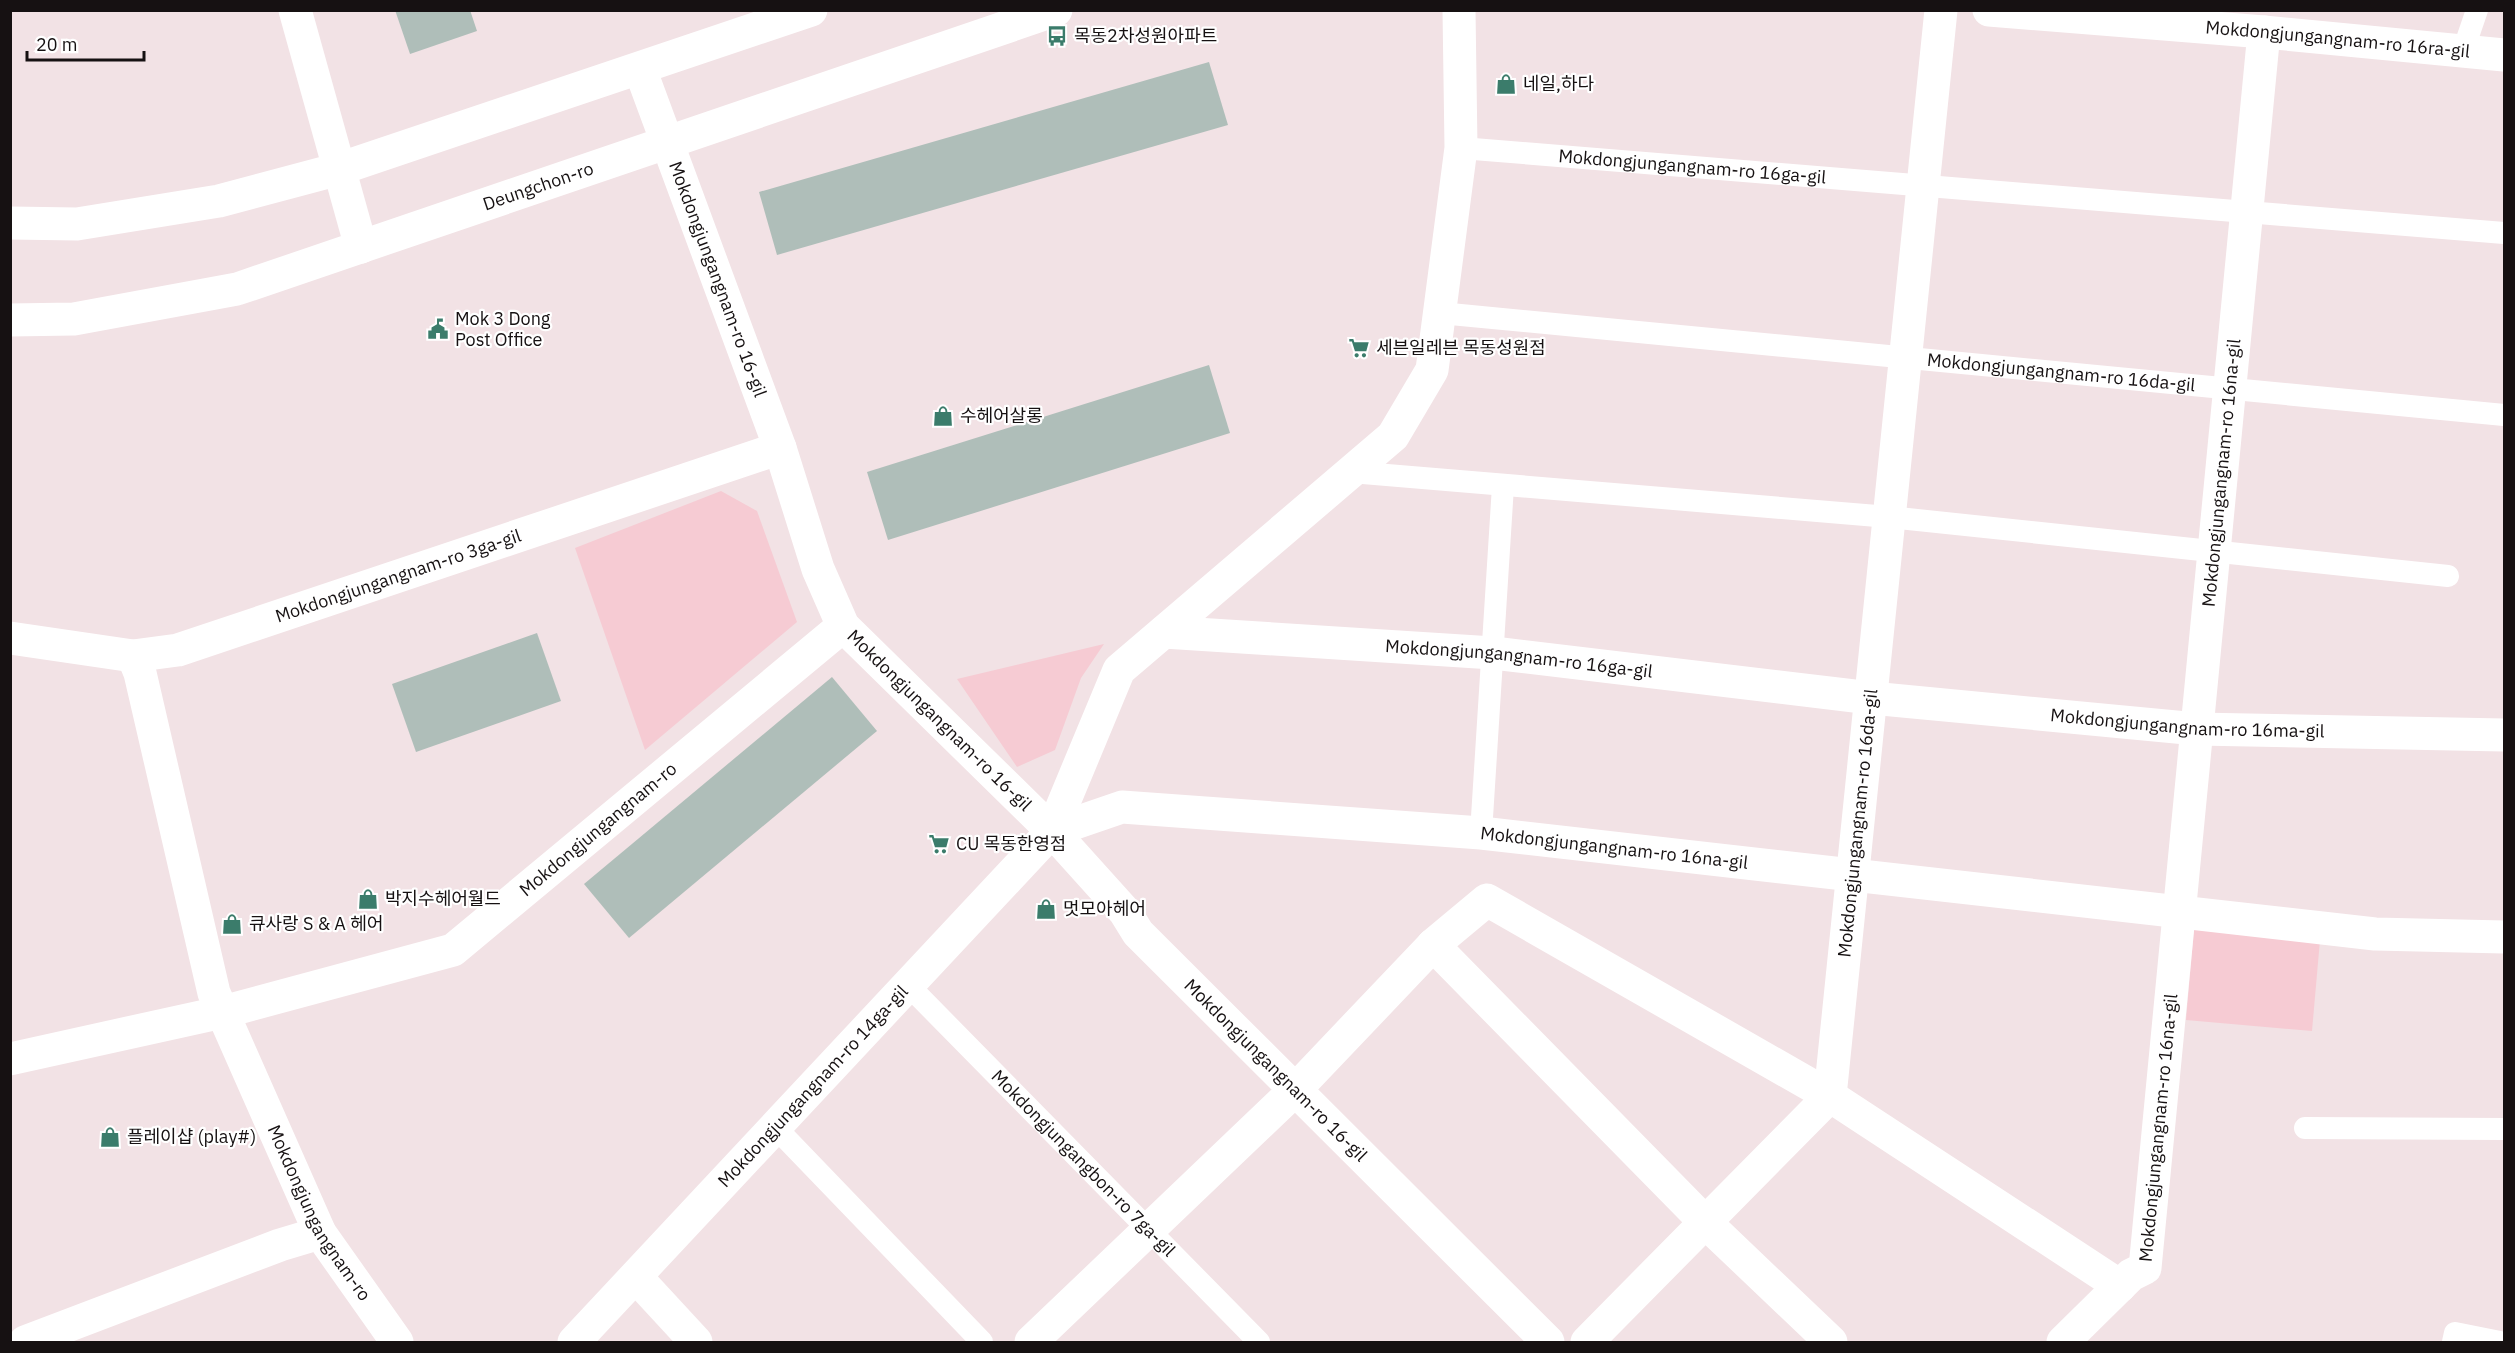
<svg xmlns="http://www.w3.org/2000/svg" width="2515" height="1353" viewBox="0 0 2515 1353" font-family="'IBM Plex Sans','Noto Sans KR',sans-serif">
  <rect width="100%" height="100%" fill="#f2e2e5"/>
  <g fill="#f6cbd3">
    <path d="M 721,491 L 757,511 L 797,622 L 645,750 L 575,548 Z"/>
    <path d="M 1104,644 L 1081,678 L 1055,750 L 1017,767 L 957,679 Z"/>
    <path d="M 2194,929 L 2320,940 L 2312,1031 L 2186,1020 Z"/>
  </g>
  <g fill="#afbeb9">
    <path d="M 395,10 L 470,10 L 477,31 L 410,54 Z"/>
    <path d="M 1209,62 L 1228,125 L 777,255 L 759,192 Z"/>
    <path d="M 1209,365 L 1230,433 L 888,540 L 867,472 Z"/>
    <path d="M 537,633 L 561,701 L 416,752 L 392,684 Z"/>
    <path d="M 832,677 L 877,731 L 629,938 L 584,884 Z"/>
  </g>
  <g fill="none" stroke-linecap="round" stroke-linejoin="round">
    <g stroke="#fff" stroke-width="22">
      <path d="M 2463,51 L 2477,10"/>
      <path id="s1" d="M 1461,148 L 2504,233"/>
      <path id="s2" d="M 1440,313 L 2504,415"/>
      <path d="M 1351,472 L 1889,517 L 2448,576"/>
      <path d="M 1481,833 L 1503,486"/>
      <path id="s3" d="M 908,985 L 1259,1342"/>
      <path d="M 775,1127 L 982,1342"/>
      <path d="M 2305,1128 L 2504,1129"/>
      <path d="M 2453,1342 L 2455,1333 L 2500,1342"/>
    </g>
    <g stroke="#fff" stroke-width="33">
      <path d="M 295,10 L 361,247"/>
      <path id="s4" d="M 1989,10 L 2264,32 L 2504,55"/>
      <path id="s5" d="M 640,69 L 780,448 L 818,569 L 843,626 L 1052,831 L 1125,912 L 1138,933 L 1548,1342"/>
      <path id="s6" d="M 1164,632 L 1493,653 L 1871,698 L 2197,729 L 2504,735"/>
      <path id="s7" d="M 10,638 L 133,656 L 178,650 L 780,448"/>
      <path id="s8" d="M 133,656 L 140,673 L 214,993 L 320,1233 L 397,1342"/>
      <path id="s9" d="M 1052,831 L 1122,807 L 1481,833 L 2375,934 L 2504,937"/>
      <path d="M 1433,945 L 1487,900 L 1830,1096 L 2120,1286"/>
      <path id="s10" d="M 10,1059 L 223,1012 L 453,950 L 843,626"/>
      <path d="M 636,1277 L 696,1342"/>
      <path d="M 25,1342 L 280,1245 L 320,1233"/>
      <path id="s11" d="M 574,1342 L 1052,831 L 1119,670 L 1393,436 L 1432,370 L 1461,148 L 1459,10"/>
      <path d="M 1031,1342 L 1296,1089 L 1433,945 L 1705,1222 L 1831,1342"/>
      <path id="s12" d="M 1587,1342 L 1830,1096 L 1941,10"/>
      <path id="s13" d="M 2063,1342 L 2131,1275 L 2145,1268 L 2264,32"/>
    </g>
    <g stroke="#fff" stroke-width="33">
      <path d="M 10,223 L 77,224 L 219,201 L 339,169 L 811,10"/>
      <path id="s14" d="M 10,320 L 74,319 L 237,289 L 1056,10"/>
    </g>
  </g>
  <defs>
    <g id="bus-bare" transform="scale(1.62)"><path d="M-5-6H5V4H4V6H2V4H-2V6H-4V4H-5ZM-3.5-4V0h7V-4ZM-3.5 1.2v1.5H-2V1.2ZM2 1.2v1.5H3.5V1.2Z" fill="#3b7c6b" stroke="#fff" stroke-width="2.5" paint-order="stroke"/></g>
    <g id="shop-bare" transform="scale(1.62)"><path d="M-5-2.5h2.3a2.7 3.5 0 0 1 5.4 0H5L5.5 6h-11ZM-1.5-2.5h3a1.5 2.3 0 0 0-3 0Z" fill="#3b7c6b" stroke="#fff" stroke-width="2.5" paint-order="stroke"/></g>
    <g id="civic-bare" transform="scale(1.62)"><path d="M-.6-6.5H3V-4.5H.6V-3L4-1V1h2V6H-6V1h2V-1L-.6-3ZM-1.2 2.5V6h2.4V2.5Z" fill="#3b7c6b" stroke="#fff" stroke-width="2.5" paint-order="stroke"/></g>
    <g id="supermarket-bare" transform="scale(1.62)"><path d="M-6-5.5h2.5l.6 2H6L4.5 2H-2.5L-4.4-4H-6ZM-1.5 3.2a1.3 1.3 0 1 0 .1 0ZM3 3.2a1.3 1.3 0 1 0 .1 0Z" fill="#3b7c6b" stroke="#fff" stroke-width="2.5" paint-order="stroke"/></g>
  </defs>
  <g fill-rule="evenodd">
    <use href="#bus-bare" x="1057" y="36"/>
    <use href="#shop-bare" x="1506" y="84"/>
    <use href="#civic-bare" x="438" y="329"/>
    <use href="#supermarket-bare" x="1359" y="348"/>
    <use href="#shop-bare" x="943" y="416"/>
    <use href="#supermarket-bare" x="939" y="844"/>
    <use href="#shop-bare" x="368" y="899"/>
    <use href="#shop-bare" x="1046" y="909"/>
    <use href="#shop-bare" x="232" y="924"/>
    <use href="#shop-bare" x="110" y="1137"/>
  </g>
  <g text-anchor="middle" stroke-width="4.5" stroke-linejoin="round" paint-order="stroke">
    <g font-size="18" fill="#161112" stroke="#fff" text-anchor="start">
      <text x="1074" y="42">목동2차성원아파트</text>
      <text x="1523" y="90">네일,하다</text>
      <text x="455" y="325">Mok 3 Dong<tspan x="455" dy="21">Post Office</tspan></text>
      <text x="1376" y="354">세븐일레븐 목동성원점</text>
      <text x="960" y="422">수헤어살롱</text>
      <text x="956" y="850">CU 목동한영점</text>
      <text x="385" y="905">박지수헤어월드</text>
      <text x="1063" y="915">멋모아헤어</text>
      <text x="249" y="930">큐사랑 S &amp; A 헤어</text>
      <text x="127" y="1143">플레이샵 (play#)</text>
    </g>
    <g font-size="18" fill="#161112" stroke="#fff">
      <text dy="6" stroke="none"><textPath href="#s4" startOffset="350">Mokdongjungangnam-ro 16ra-gil</textPath></text>
      <text dy="6" stroke="none"><textPath href="#s1" startOffset="232">Mokdongjungangnam-ro 16ga-gil</textPath></text>
      <text dy="6" stroke="none"><textPath href="#s14" startOffset="548">Deungchon-ro</textPath></text>
      <text dy="6" stroke="none"><textPath href="#s5" startOffset="224">Mokdongjungangnam-ro 16-gil</textPath></text>
      <text dy="6" stroke="none"><textPath href="#s2" startOffset="624">Mokdongjungangnam-ro 16da-gil</textPath></text>
      <text dy="6" stroke="none"><textPath href="#s13" startOffset="910">Mokdongjungangnam-ro 16na-gil</textPath></text>
      <text dy="6" stroke="none"><textPath href="#s7" startOffset="402">Mokdongjungangnam-ro 3ga-gil</textPath></text>
      <text dy="6" stroke="none"><textPath href="#s6" startOffset="356">Mokdongjungangnam-ro 16ga-gil</textPath></text>
      <text dy="6" stroke="none"><textPath href="#s5" startOffset="728">Mokdongjungangnam-ro 16-gil</textPath></text>
      <text dy="6" stroke="none"><textPath href="#s6" startOffset="1028">Mokdongjungangnam-ro 16ma-gil</textPath></text>
      <text dy="6" stroke="none"><textPath href="#s12" startOffset="620">Mokdongjungangnam-ro 16da-gil</textPath></text>
      <text dy="6" stroke="none"><textPath href="#s10" startOffset="645">Mokdongjungangnam-ro</textPath></text>
      <text dy="6" stroke="none"><textPath href="#s9" startOffset="568">Mokdongjungangnam-ro 16na-gil</textPath></text>
      <text dy="6" stroke="none"><textPath href="#s5" startOffset="1214">Mokdongjungangnam-ro 16-gil</textPath></text>
      <text dy="6" stroke="none"><textPath href="#s11" startOffset="350">Mokdongjungangnam-ro 14ga-gil</textPath></text>
      <text dy="6" stroke="none"><textPath href="#s13" startOffset="252">Mokdongjungangnam-ro 16na-gil</textPath></text>
      <text dy="6" stroke="none"><textPath href="#s3" startOffset="250">Mokdongjungangbon-ro 7ga-gil</textPath></text>
      <text dy="6" stroke="none"><textPath href="#s8" startOffset="591">Mokdongjungangnam-ro</textPath></text>
    </g>
  </g>
  <rect width="2515" height="1353" fill="none" stroke="#161112" stroke-width="24"/>
  <path d="M27 51v9h117v-9" fill="none" stroke="#161112" stroke-width="3"/>
  <text x="36" y="51" font-size="18" fill="#161112" stroke="#ffffff" stroke-width="4.5" paint-order="stroke">20 m</text>
</svg>
